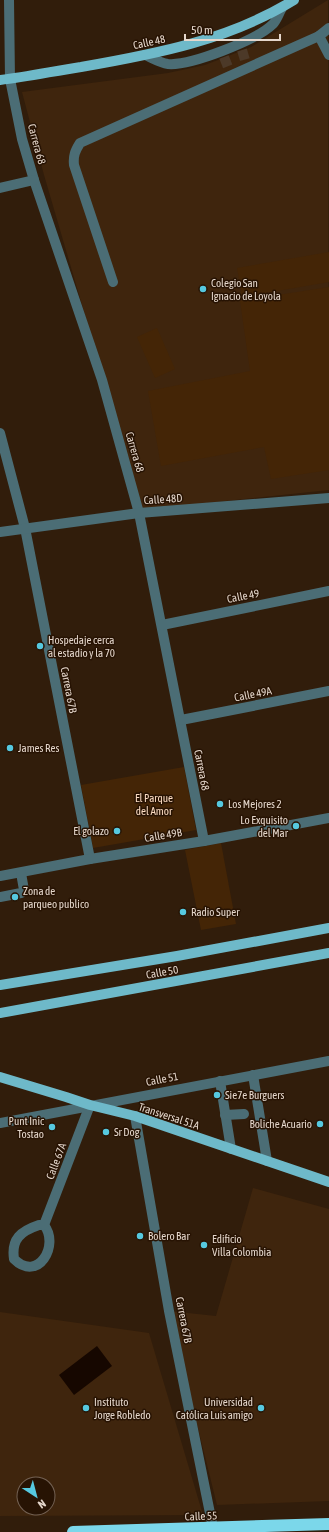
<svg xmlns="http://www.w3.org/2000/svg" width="329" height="1532" viewBox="0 0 329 1532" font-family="'Asap Condensed',sans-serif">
  <rect width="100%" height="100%" fill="#311d0b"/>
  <g fill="#3f250d" fill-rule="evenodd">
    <path d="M 328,0 L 329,490 L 142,510 L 44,175 L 22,92 L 168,73 L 205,65 L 251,47 Z"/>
    <path d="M 253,1188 L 329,1209 L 329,1501 L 217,1505 L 169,1311 L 216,1316 Z"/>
    <path d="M 0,1312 L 149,1333 L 203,1515 L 0,1516 ZM 24,1484 L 48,1484 L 48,1508 L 24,1508 Z"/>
  </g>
  <g fill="#442506">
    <path d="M 329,252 L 329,282 L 242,297 L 237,268 Z"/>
    <path d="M 329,287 L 329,470 L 271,479 L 264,447 L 161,466 L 148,391 L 250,371 L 240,301 Z"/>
    <path d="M 157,328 L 175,369 L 155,378 L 137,337 Z"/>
    <path d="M 184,767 L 196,830 L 93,848 L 81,785 Z"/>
    <path d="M 221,843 L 236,924 L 201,930 L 185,850 Z"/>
  </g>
  <path fill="#160700" d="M 97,1346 L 112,1366 L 74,1395 L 59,1375 Z"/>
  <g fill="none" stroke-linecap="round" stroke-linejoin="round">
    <g stroke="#4c3928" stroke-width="10" stroke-dasharray="10 5" stroke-linecap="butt">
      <path d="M 242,50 L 245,60"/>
      <path d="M 224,57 L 228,67"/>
    </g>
    <g stroke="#4b6d75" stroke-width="10">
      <path d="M 9,0 L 10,79 L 22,139 L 34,180 L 102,380 L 139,513 L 204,841"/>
      <path d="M 319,36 L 329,55"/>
      <path d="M 145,55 C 152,58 160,63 168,64 C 190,66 257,40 273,24 C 277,20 279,13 282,8"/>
      <path d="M 0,188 L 34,180"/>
      <path d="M 113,282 L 74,165 C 73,156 75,151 80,143 L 319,36 L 329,28"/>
      <path d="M 0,433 L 25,528 L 90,859"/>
      <path d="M 0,532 L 139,513 L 329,498"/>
      <path d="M 162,625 L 329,591"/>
      <path d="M 181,720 L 329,691"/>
      <path d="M 0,876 L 90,859 L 204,841 L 329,818"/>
      <path d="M 0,897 L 21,893 L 24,890 L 21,873"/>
      <path d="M 253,1075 L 267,1161"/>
      <path d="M 220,1081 L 231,1149"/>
      <path d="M 225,1115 L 244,1114"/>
      <path d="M 135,1116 L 169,1311 L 213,1528"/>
      <path d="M 0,1123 L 329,1061"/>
      <path d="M 39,1225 L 44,1225 C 60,1245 38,1283 14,1259 C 11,1239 21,1231 39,1225 Z"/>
      <path d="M 44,1225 L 90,1105"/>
    </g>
    <g stroke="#6eb9c9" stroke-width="10">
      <path d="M 0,80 C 27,77 54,71 81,67 C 156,54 229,40 294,0"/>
      <path d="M 0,985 L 177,956 L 329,928"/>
      <path d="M 0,1013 L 329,953"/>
      <path d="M 0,1077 L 66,1097 L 90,1105 L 135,1116 L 329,1182"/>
    </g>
    <path stroke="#7bd7ea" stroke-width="12" d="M 73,1532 L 329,1524"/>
  </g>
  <g fill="#56c9e0" stroke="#271303" stroke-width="1.5">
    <circle cx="203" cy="289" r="4"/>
    <circle cx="40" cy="646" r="4"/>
    <circle cx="10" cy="748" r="4"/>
    <circle cx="220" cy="804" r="4"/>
    <circle cx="296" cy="826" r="4"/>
    <circle cx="117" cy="831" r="4"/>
    <circle cx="15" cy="897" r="4"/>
    <circle cx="183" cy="912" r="4"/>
    <circle cx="217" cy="1095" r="4"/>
    <circle cx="320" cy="1124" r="4"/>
    <circle cx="52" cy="1127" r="4"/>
    <circle cx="106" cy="1132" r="4"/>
    <circle cx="140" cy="1236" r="4"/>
    <circle cx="204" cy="1245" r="4"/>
    <circle cx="86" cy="1408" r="4"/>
    <circle cx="261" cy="1408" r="4"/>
  </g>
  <g text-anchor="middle" stroke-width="3" stroke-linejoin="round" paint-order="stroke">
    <g font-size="11" fill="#e5d7cc" stroke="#271303">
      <text transform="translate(149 42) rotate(-12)" y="4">Calle 48</text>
      <text transform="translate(37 144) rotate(75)" y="4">Carrera 68</text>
      <text transform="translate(135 452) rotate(74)" y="4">Carrera 68</text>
      <text transform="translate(163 499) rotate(-4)" y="4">Calle 48D</text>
      <text transform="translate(243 596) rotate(-11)" y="4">Calle 49</text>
      <text transform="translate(69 690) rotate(79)" y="4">Carrera 67B</text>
      <text transform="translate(253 694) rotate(-11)" y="4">Calle 49A</text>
      <text transform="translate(202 770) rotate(79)" y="4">Carrera 68</text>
      <text transform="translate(163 835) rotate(-9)" y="4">Calle 49B</text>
      <text transform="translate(162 972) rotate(-10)" y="4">Calle 50</text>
      <text transform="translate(162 1079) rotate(-11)" y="4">Calle 51</text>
      <text transform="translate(169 1116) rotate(18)" y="4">Transversal 51A</text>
      <text transform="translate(56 1161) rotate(-69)" y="4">Calle 67A</text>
      <text transform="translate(184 1320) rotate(79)" y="4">Carrera 67B</text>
      <text transform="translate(201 1516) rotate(-2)" y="4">Calle 55</text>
    </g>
    <g font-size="11" fill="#e5d7cc" stroke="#271303" text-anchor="start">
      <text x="211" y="287">Colegio San<tspan x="211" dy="13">Ignacio de Loyola</tspan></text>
      <text x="48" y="644">Hospedaje cerca<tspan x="48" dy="13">al estadio y la 70</tspan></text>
      <text x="18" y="752">James Res</text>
      <text x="228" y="808">Los Mejores 2</text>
      <text x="288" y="824" text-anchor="end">Lo Exquisito<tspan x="288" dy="13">del Mar</tspan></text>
      <text x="109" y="835" text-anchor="end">El golazo</text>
      <text x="23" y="895">Zona de<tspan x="23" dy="13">parqueo publico</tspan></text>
      <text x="191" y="916">Radio Super</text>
      <text x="225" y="1099">Sie7e Burguers</text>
      <text x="44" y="1125" text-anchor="end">Punt Inic<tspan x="44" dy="13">Tostao</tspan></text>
      <text x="312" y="1128" text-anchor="end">Boliche Acuario</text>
      <text x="114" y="1136">Sr Dog</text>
      <text x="148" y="1240">Bolero Bar</text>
      <text x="212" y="1243">Edificio<tspan x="212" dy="13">Villa Colombia</tspan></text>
      <text x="94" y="1406">Instituto<tspan x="94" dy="13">Jorge Robledo</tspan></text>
      <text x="253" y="1406" text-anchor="end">Universidad<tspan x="253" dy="13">Católica Luis amigo</tspan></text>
    </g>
    <g font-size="11" fill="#fcdcc3" stroke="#271303">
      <text x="154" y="802">El Parque<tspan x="154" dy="13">del Amor</tspan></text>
    </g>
  </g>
  <g transform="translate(36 1496) rotate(144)"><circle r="19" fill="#271303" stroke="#736153"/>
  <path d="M0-3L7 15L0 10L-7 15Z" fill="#56c9e0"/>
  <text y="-6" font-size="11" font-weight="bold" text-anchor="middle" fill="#e5d7cc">N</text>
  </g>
  <path d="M185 34v6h95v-6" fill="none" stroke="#e5d7cc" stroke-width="2"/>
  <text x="191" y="34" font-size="12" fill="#e5d7cc" stroke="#271303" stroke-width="3" paint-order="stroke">50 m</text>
</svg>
